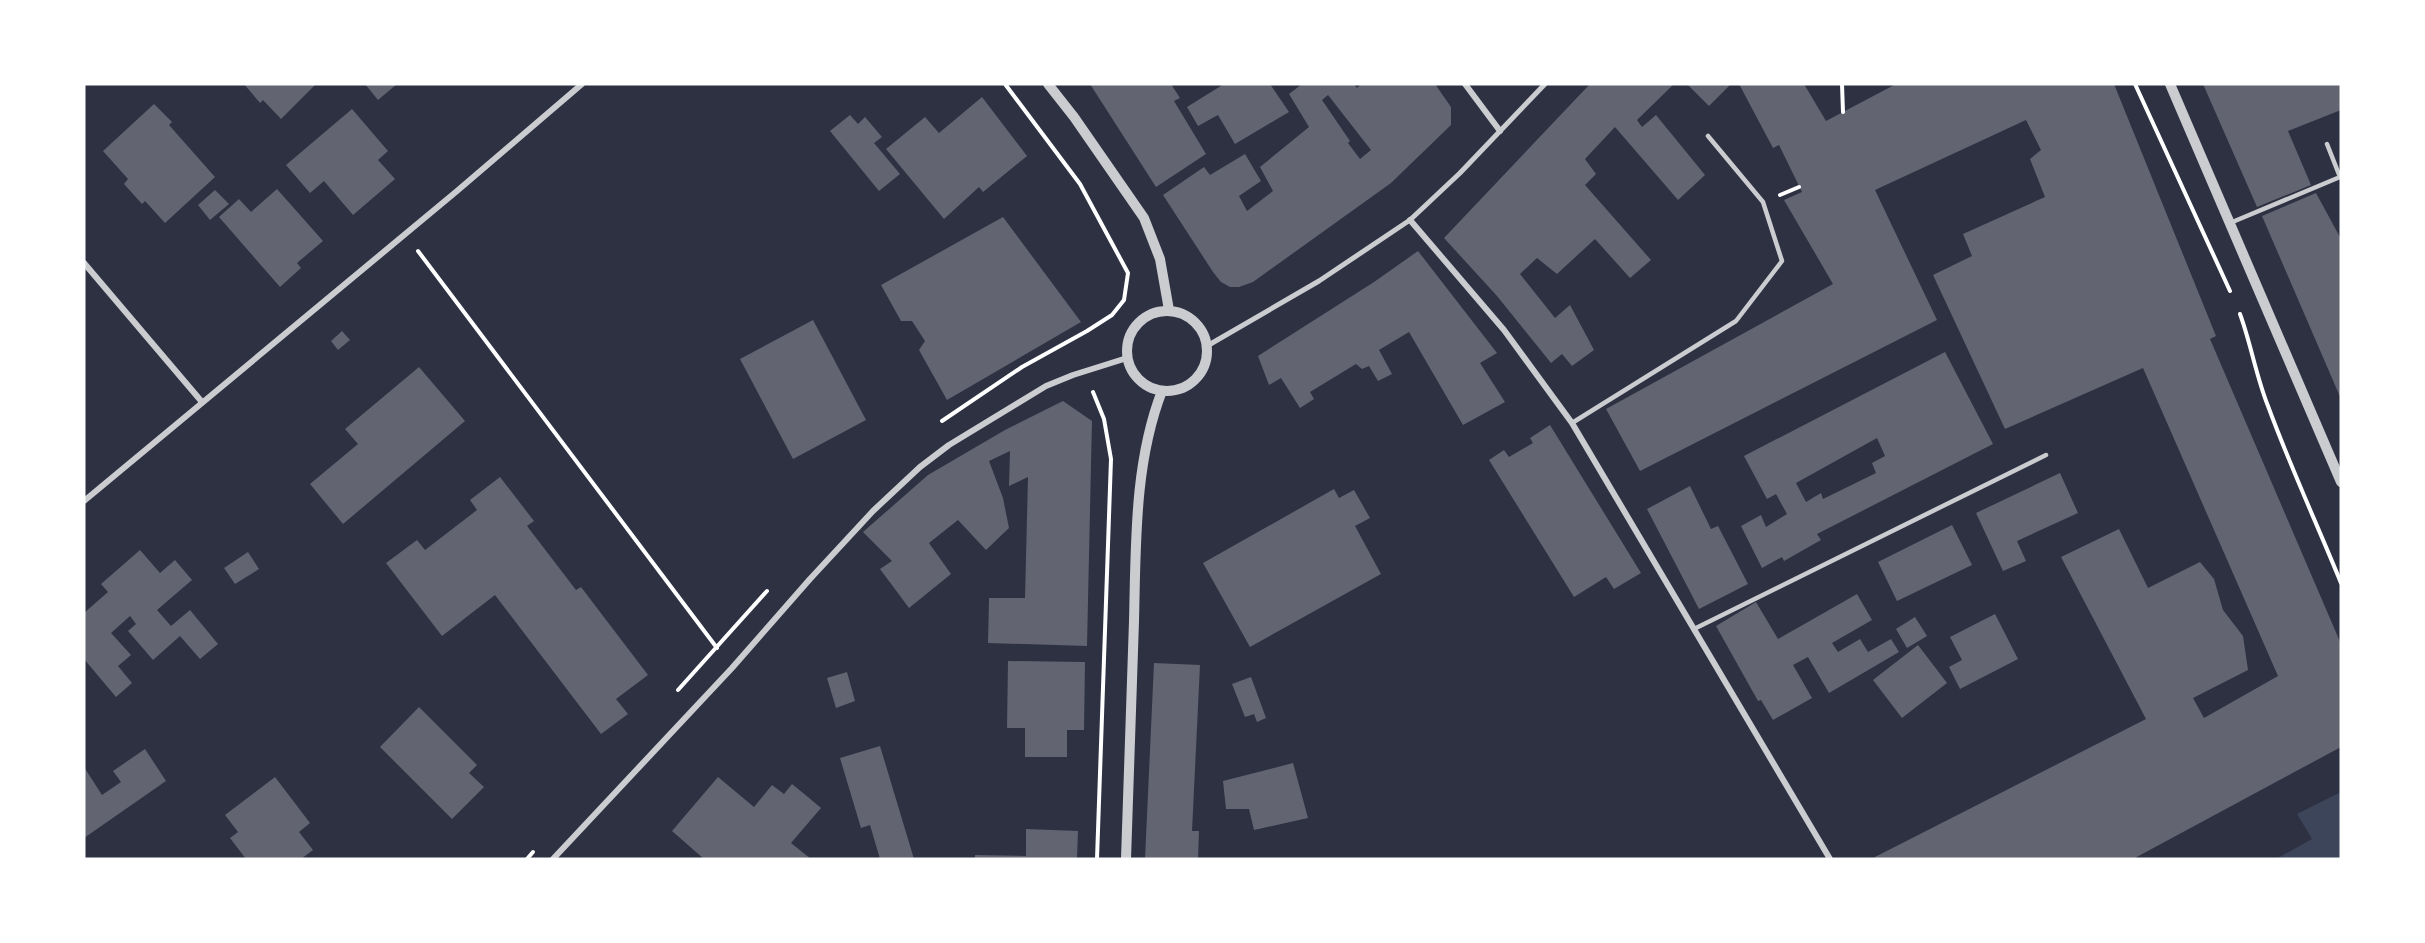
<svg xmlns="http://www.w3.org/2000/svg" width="2425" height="943" viewBox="0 0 2425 943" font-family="Karla,sans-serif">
  <rect width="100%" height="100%" fill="#2d3142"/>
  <path fill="#3c4559" d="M 2341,792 L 2341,859 L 2276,859 L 2312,839 L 2297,814 Z"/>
  <g fill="#626471" fill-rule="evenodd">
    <path d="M 244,84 L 316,84 L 281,119 L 263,100 L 260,103 Z"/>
    <path d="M 365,84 L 397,84 L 378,100 Z"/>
    <path d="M 1090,84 L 1171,84 L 1180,98 L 1174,101 L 1206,154 L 1156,187 Z"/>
    <path d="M 1224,84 L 1270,84 L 1289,112 L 1235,144 L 1218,115 L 1198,126 L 1187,107 Z"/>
    <path d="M 1302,84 L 1354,84 L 1357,88 L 1361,84 L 1435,84 L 1451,107 L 1451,125 L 1391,183 L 1253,282 L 1239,287 L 1230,287 L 1221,282 L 1213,272 L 1163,195 L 1204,167 L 1210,175 L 1245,154 L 1261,181 L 1239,196 L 1247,211 L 1273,191 L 1260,167 L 1309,127 L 1289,94 ZM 1328,95 L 1371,150 L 1360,159 L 1348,143 L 1350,141 L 1322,100 Z"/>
    <path d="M 1590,84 L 1674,84 L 1637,120 L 1642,127 L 1656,115 L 1705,175 L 1678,200 L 1615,127 L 1585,159 L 1596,174 L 1585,185 L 1651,260 L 1630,278 L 1595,239 L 1557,274 L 1537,258 L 1520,274 L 1555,318 L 1570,305 L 1594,350 L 1572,366 L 1562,354 L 1551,363 L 1497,296 L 1444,238 Z"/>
    <path d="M 1687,84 L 1731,84 L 1709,106 Z"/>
    <path d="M 1739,84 L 1804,84 L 1826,121 L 1896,84 L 2114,84 L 2216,336 L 2210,339 L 2341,644 L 2341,747 L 2133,859 L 1871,859 L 2146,719 L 2061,557 L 2119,529 L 2148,588 L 2200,562 L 2214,579 L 2223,610 L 2243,636 L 2248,670 L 2193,698 L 2204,718 L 2278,676 L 2143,368 L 2005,429 L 1933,275 L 1972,256 L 1963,234 L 2045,197 L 2030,159 L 2041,150 L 2026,120 L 1875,190 L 1937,320 L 1640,471 L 1606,409 L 1833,284 L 1784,200 L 1802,192 L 1779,145 L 1773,148 Z"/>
    <path d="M 2203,84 L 2341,84 L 2341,110 L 2288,131 L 2311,185 L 2257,207 Z"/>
    <path d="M 982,97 L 1027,156 L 983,192 L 979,187 L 944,219 L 886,149 L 925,117 L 939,133 Z"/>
    <path d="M 154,104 L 172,122 L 169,125 L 215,177 L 165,223 L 145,201 L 142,204 L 124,184 L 128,179 L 103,151 Z"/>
    <path d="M 352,109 L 388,151 L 378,160 L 395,179 L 353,215 L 324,181 L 310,193 L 286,165 Z"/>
    <path d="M 850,115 L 858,124 L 865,117 L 882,137 L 874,143 L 900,174 L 879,191 L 830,131 Z"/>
    <path d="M 277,189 L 323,241 L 297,263 L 301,268 L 280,287 L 219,217 L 239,199 L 251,212 Z"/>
    <path d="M 215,190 L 229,204 L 210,220 L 198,205 Z"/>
    <path d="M 2316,193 L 2341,239 L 2341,399 L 2262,216 Z"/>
    <path d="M 1003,217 L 1081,322 L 947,400 L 919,350 L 925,341 L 912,321 L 901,321 L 881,285 Z"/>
    <path d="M 1418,251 L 1497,353 L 1480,363 L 1505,402 L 1463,425 L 1409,332 L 1379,350 L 1392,374 L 1378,381 L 1369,366 L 1362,369 L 1356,364 L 1310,392 L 1314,399 L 1300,408 L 1281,378 L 1269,385 L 1258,356 L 1374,282 Z"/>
    <path d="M 813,320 L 866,420 L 793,459 L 740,359 Z"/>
    <path d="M 342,331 L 350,340 L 338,350 L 331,341 Z"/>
    <path d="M 1945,352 L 1993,444 L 1817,534 L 1821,540 L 1784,561 L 1782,557 L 1762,568 L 1741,526 L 1761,515 L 1766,527 L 1787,514 L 1776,494 L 1767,499 L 1744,456 ZM 1877,438 L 1885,456 L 1872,463 L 1876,473 L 1823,499 L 1821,493 L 1806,502 L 1796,483 Z"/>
    <path d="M 419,367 L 465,421 L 343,524 L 310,484 L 358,444 L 345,429 Z"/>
    <path d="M 1063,401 L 1092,421 L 1087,646 L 988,643 L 989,598 L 1025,598 L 1028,477 L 1009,486 L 1010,451 L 989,461 L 1003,498 L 1009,528 L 986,550 L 958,520 L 929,543 L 951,574 L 909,608 L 880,569 L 892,561 L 863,532 L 928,475 L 1005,430 Z"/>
    <path d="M 1550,425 L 1641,573 L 1614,589 L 1606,577 L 1574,597 L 1489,460 L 1504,450 L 1509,457 L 1533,443 L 1530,438 Z"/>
    <path d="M 2060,473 L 2078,513 L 2017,541 L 2026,561 L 2003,571 L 1976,513 Z"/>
    <path d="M 500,477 L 534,521 L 527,526 L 576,590 L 581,587 L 648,675 L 616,699 L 628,714 L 601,734 L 495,595 L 442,636 L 386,563 L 417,540 L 425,550 L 477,510 L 470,500 Z"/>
    <path d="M 1690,486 L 1711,529 L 1718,526 L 1748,584 L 1699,609 L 1647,509 Z"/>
    <path d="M 1334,489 L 1339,498 L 1354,490 L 1370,518 L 1355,526 L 1381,574 L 1250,647 L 1203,563 Z"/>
    <path d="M 1952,525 L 1972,565 L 1897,601 L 1878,562 Z"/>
    <path d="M 140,550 L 160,573 L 175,560 L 192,580 L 157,610 L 171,626 L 190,610 L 218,644 L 200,659 L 180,636 L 153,660 L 128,631 L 136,624 L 130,616 L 111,633 L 131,655 L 118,666 L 132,683 L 116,697 L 84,659 L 84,613 L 108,592 L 101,584 Z"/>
    <path d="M 248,552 L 259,569 L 235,584 L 224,568 Z"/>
    <path d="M 1857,594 L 1872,620 L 1832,643 L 1838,652 L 1860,639 L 1868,652 L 1891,639 L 1899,652 L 1829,693 L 1808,657 L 1793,665 L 1812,698 L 1773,720 L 1761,700 L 1758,701 L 1716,626 L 1756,602 L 1778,639 Z"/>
    <path d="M 1995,614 L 2018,659 L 1960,689 L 1949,667 L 1962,660 L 1950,637 Z"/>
    <path d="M 1915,617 L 1927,636 L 1907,648 L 1896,629 Z"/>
    <path d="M 1918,645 L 1947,683 L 1902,718 L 1873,680 Z"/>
    <path d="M 1008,661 L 1085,662 L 1084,730 L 1067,730 L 1067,757 L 1025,757 L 1025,728 L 1007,728 Z"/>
    <path d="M 1154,663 L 1200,665 L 1192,831 L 1199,831 L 1198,859 L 1145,859 Z"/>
    <path d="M 847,672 L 855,701 L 836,708 L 827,678 Z"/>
    <path d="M 1251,677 L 1266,718 L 1257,722 L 1254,714 L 1245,717 L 1232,684 Z"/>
    <path d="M 419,707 L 477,765 L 469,773 L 484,787 L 452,819 L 380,747 Z"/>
    <path d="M 880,746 L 914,859 L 880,859 L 870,825 L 861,828 L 840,758 Z"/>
    <path d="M 145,749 L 166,781 L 84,838 L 84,767 L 102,795 L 121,782 L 113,771 Z"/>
    <path d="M 1293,763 L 1308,818 L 1254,830 L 1249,809 L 1226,809 L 1223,781 Z"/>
    <path d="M 275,777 L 310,823 L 299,832 L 313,850 L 301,859 L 246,859 L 230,838 L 238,832 L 225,815 Z"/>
    <path d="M 718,777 L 754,807 L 772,785 L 784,794 L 792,784 L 808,797 L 821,808 L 791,843 L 811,859 L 704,859 L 672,831 Z"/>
    <path d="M 1026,829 L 1078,831 L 1077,859 L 975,859 L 975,855 L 1026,856 Z"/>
  </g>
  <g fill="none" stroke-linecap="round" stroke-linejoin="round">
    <g stroke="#fff" stroke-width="4">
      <path d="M 1842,84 L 1843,112"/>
      <path d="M 2135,84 L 2230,291"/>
      <path d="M 1780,195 L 1799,187"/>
      <path d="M 418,251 L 717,648"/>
      <path d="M 2240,314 C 2251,344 2256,376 2268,406 C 2290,466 2317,524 2341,583"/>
      <path d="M 1093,392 L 1104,419 L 1111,459 L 1097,859"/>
      <path d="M 942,421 L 1022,367 L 1087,331 L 1112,315 L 1124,300 L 1128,273 L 1080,184 L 1005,84"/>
      <path d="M 678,690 L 767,591"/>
      <path d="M 527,859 L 533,852"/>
    </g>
    <g stroke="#caccd0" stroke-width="4.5">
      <path d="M 2230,223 L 2340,177 L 2327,144"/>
      <path d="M 1572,423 L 1736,321 L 1782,261 L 1763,202 L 1708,136"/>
      <path d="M 1694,629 L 2046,455"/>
    </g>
    <path stroke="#caccd0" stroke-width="5" d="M 1207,346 L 1319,281 L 1410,220 L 1460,173 L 1545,84"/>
    <g stroke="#caccd0" stroke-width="6">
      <path d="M 1465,84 L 1500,131"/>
      <path d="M 1410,220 L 1504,330 L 1572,423 L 1830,859"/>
      <path d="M 84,263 L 202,402"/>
      <path d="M 84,501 L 457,191 L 582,84"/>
      <path d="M 553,859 L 732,668 L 810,579 L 873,511 L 920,467 L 949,445 L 1046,386 L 1073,375 L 1127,358"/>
    </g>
    <g stroke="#caccd0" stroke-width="10">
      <path d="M 1048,84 L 1074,117 L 1144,218 L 1160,259 L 1169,310"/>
      <path d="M 2170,84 L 2341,482"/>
      <circle cx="1167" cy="351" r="40"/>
      <path d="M 1126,859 C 1129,780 1131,700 1134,621 C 1136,545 1134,463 1162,391"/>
    </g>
  </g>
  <rect width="2425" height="943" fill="none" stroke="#ffffff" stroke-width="171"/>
</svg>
